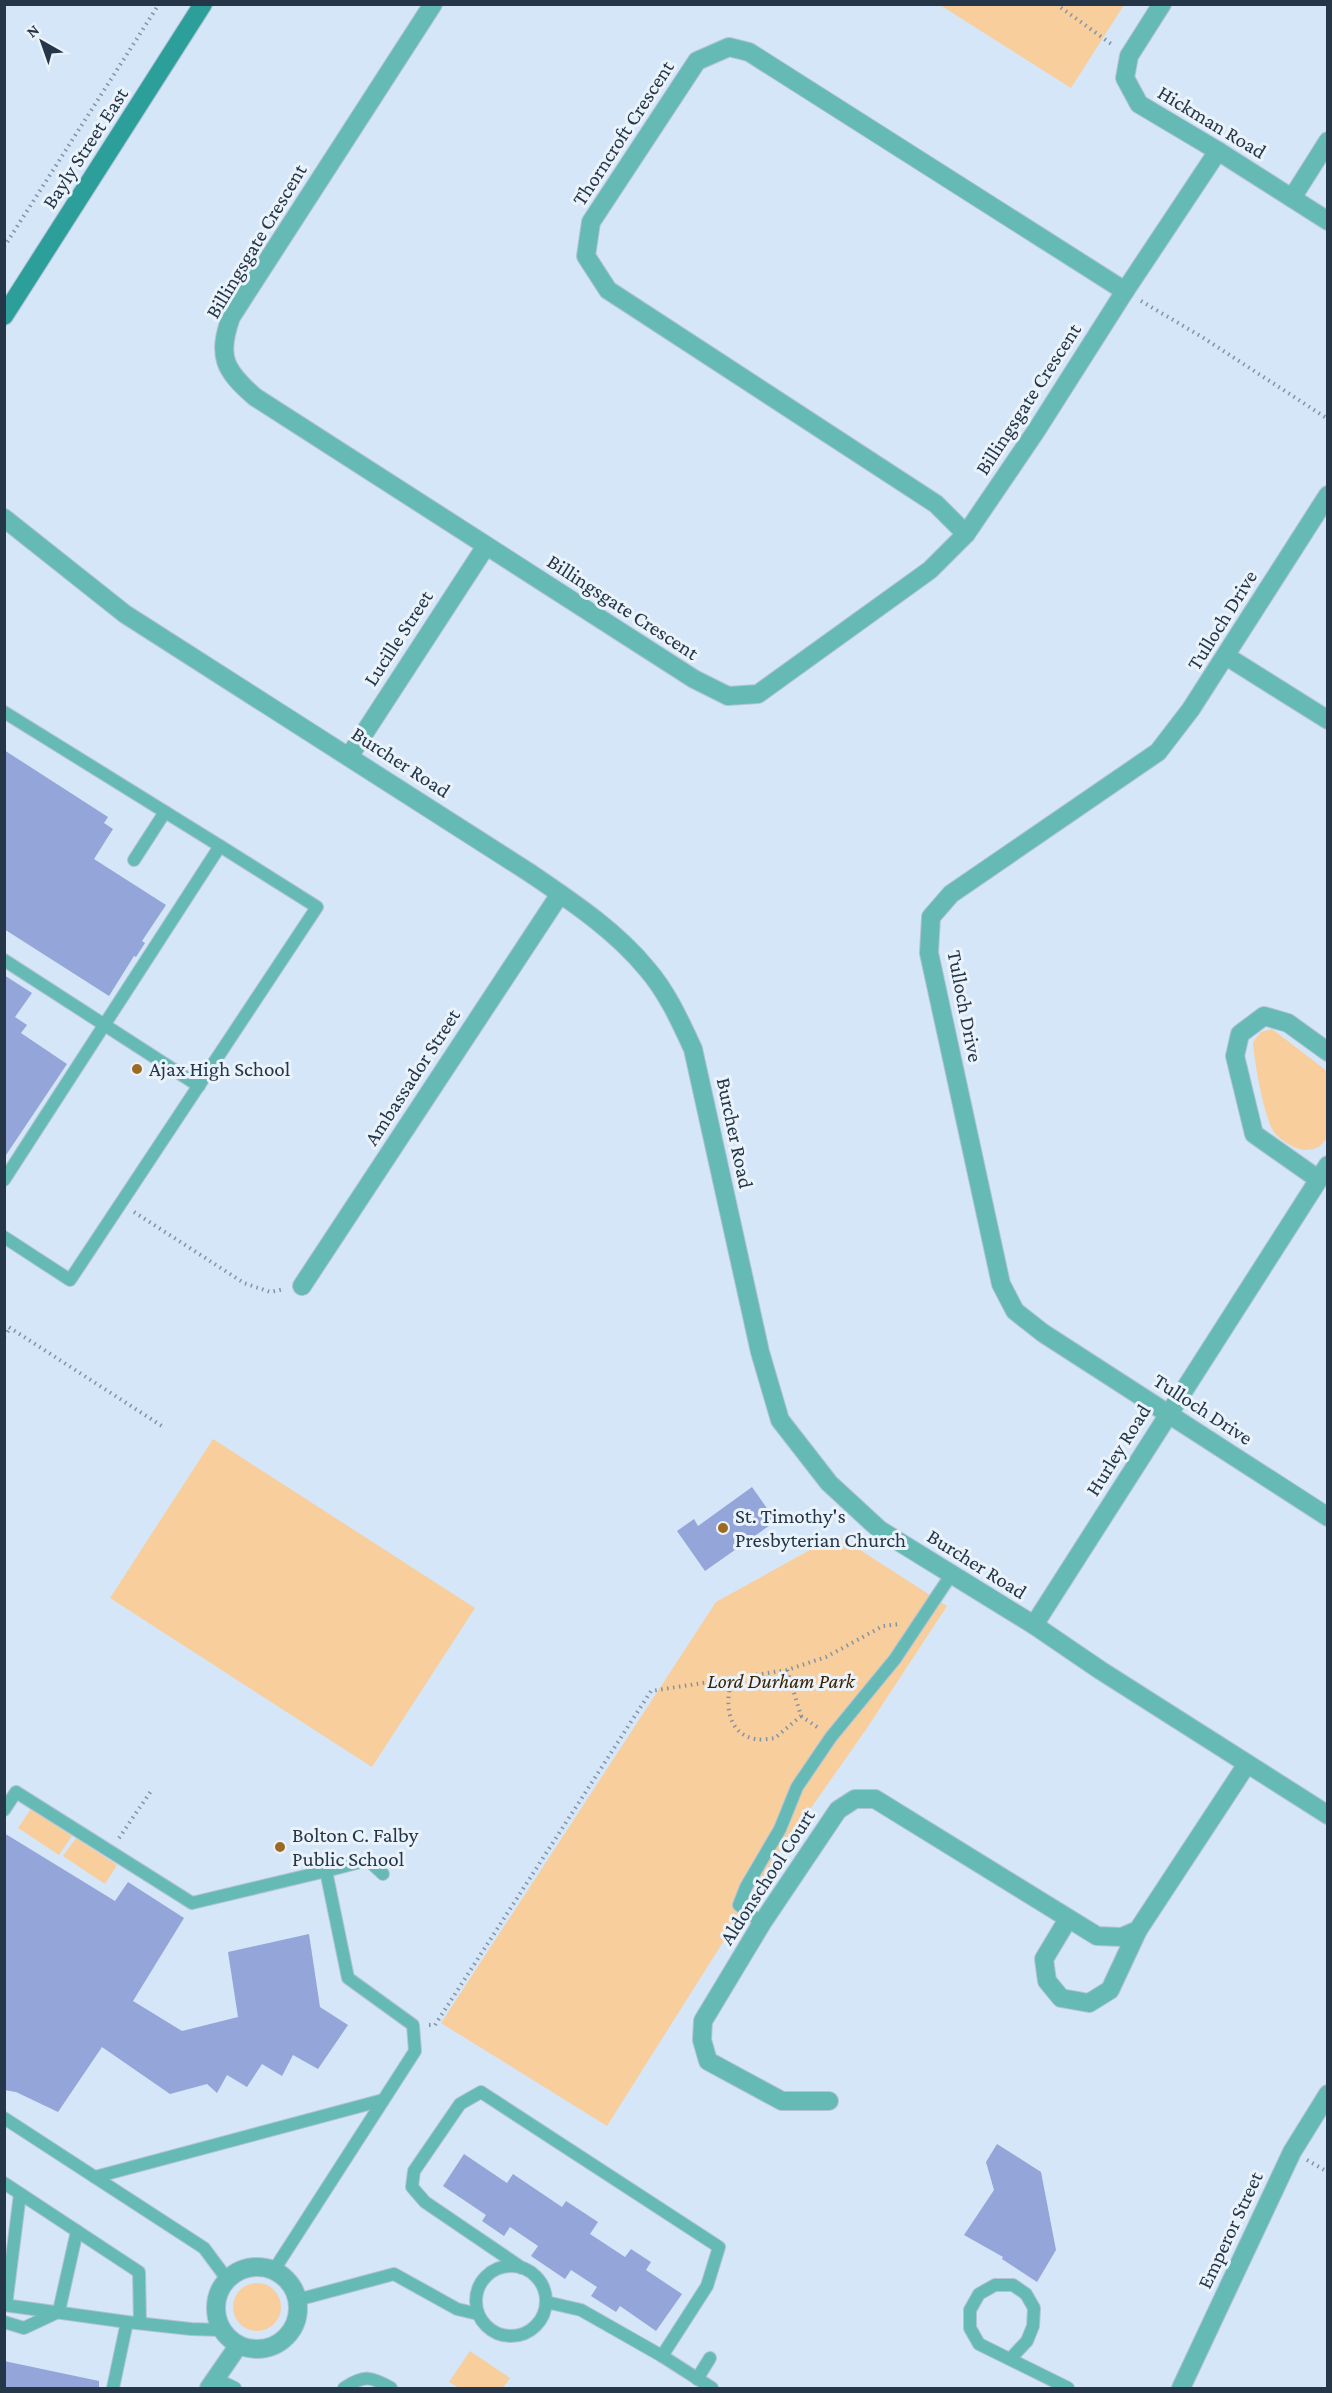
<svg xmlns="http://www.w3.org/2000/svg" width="1332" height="2393" viewBox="0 0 1332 2393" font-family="'Crimson Pro',serif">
  <rect width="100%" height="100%" fill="#d5e6f9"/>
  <g fill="#f8ce9d">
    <path d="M 940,5 L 1124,5 L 1071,88 Z"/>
    <path d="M 1272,1029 L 1327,1071 L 1327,1137 C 1322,1146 1316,1150 1305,1150 C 1296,1150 1280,1140 1274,1132 C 1264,1118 1254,1061 1253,1042 L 1261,1032 Z"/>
    <path d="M 213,1439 L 475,1608 L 372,1767 L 110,1598 Z"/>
    <path d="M 837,1535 L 947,1606 L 867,1728 L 778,1855 L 607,2126 L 441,2023 L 716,1602 Z"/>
    <path d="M 31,1809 L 72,1836 L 59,1855 L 18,1828 Z"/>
    <path d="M 76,1838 L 117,1865 L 105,1884 L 63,1856 Z"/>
    <circle cx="257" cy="2307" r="24"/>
    <path d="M 470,2351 L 510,2378 L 503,2388 L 459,2388 L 449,2382 Z"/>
  </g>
  <g fill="#94a5d9">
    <path d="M 4,750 L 108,817 L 104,823 L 113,829 L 94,859 L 166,905 L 142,941 L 145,943 L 136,957 L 134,956 L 109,996 L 4,929 Z"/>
    <path d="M 4,975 L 32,993 L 15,1017 L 27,1025 L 21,1033 L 67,1064 L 4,1158 Z"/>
    <path d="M 752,1487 L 776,1521 L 705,1571 L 677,1531 L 694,1519 L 698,1526 Z"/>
    <path d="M 4,1833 L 115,1901 L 128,1882 L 184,1918 L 133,2001 L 182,2031 L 238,2017 L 228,1952 L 309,1934 L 320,2007 L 348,2025 L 318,2069 L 293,2055 L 282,2076 L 262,2064 L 247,2087 L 227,2075 L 217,2093 L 207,2084 L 170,2094 L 102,2047 L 58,2112 L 16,2092 L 4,2090 Z"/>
    <path d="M 997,2144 L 1041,2172 L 1056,2250 L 1037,2282 L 1002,2259 L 1003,2257 L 964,2235 L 994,2190 L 986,2162 Z"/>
    <path d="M 464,2154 L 507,2183 L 513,2174 L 562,2207 L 566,2201 L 598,2222 L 590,2234 L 625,2257 L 631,2249 L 651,2262 L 646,2270 L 682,2294 L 656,2331 L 620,2306 L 616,2312 L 591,2296 L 597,2287 L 571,2270 L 565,2279 L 531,2256 L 538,2246 L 510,2227 L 504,2236 L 482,2221 L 486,2215 L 443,2186 Z"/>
    <path d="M 4,2361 L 99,2381 L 99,2388 L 4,2388 Z"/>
  </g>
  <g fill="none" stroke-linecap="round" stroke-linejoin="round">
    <g stroke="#b2c3d6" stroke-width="14">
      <g id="lane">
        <path d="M 4,712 L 220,846 L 4,1180"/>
        <path d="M 134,860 L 165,812"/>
        <path d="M 4,960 L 199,1086"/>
        <path d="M 4,1237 L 70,1280 L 317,907 L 220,846"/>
        <path d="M 4,1810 L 16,1792 L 192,1903 L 326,1871 L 348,1978 L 413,2025 L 415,2051 L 274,2270"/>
        <path d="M 326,1871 L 368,1860 L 383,1874"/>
        <path d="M 762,1923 L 739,1905 L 746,1887 L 780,1829 L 797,1787 L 831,1737 L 895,1659 L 951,1575"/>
        <path d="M 4,2118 L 204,2248 L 227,2279"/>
        <path d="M 95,2177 L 383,2100"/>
        <path d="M 4,2183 L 139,2272 L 140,2323"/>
        <circle cx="511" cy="2301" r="35"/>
        <path d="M 522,2268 L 425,2202 L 412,2187 L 414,2171 L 460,2104 L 481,2092 L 719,2247 L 707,2286 L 662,2356"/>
        <path d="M 297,2300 L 394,2274 L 457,2309 L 478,2314"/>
        <path d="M 546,2302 L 581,2310 L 662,2356 L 712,2388"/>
        <path d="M 4,2305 L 127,2322 L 191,2329 L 221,2330"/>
        <path d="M 6,2305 L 20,2194"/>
        <path d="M 59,2311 L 77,2231"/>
        <path d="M 4,2322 L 24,2328 L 58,2312"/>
        <path d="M 1011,2358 L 1027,2341 L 1033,2326 L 1034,2308 L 1026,2294 L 1013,2285 L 995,2285 L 979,2294 L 970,2310 L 970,2328 L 979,2344 L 1068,2388"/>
        <path d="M 216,2379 L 235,2388"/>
        <path d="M 697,2379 L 710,2358"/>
        <path d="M 113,2388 L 127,2322"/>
        <path d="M 344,2388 C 364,2375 371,2376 391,2388"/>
      </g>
    </g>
    <g stroke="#b2c3d6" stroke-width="20">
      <g id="street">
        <path d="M 433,4 L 231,317 C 217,356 224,370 255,397 L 694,679 L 728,696 L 758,694 L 930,570 L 966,534 L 1036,431 L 1125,291 L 1218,151"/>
        <path d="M 1162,4 L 1129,56 L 1125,78 L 1139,104 L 1218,151 L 1328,221"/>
        <path d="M 1292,198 L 1328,141"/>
        <path d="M 1328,495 L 1191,709 L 1158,752 L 951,894 L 931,917 L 929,953 L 1001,1284 L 1015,1311 L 1043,1333 L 1328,1517"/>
        <path d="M 4,518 L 125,614 L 530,873 C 571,901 615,930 647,969 C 667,992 680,1021 693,1049 L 760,1352 L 780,1420 L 829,1483 L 880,1530 L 1034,1625 L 1100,1670 L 1328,1815"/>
        <path d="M 966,534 L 936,504 L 608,290 L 586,256 L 591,222 L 697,61 L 729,47 L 749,52 L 1125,291"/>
        <path d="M 1226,656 L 1328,720"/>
        <path d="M 350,755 L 486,546"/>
        <path d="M 1318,1179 L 1254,1134 L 1235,1056 L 1240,1034 L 1264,1016 L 1288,1023 L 1328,1052"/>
        <path d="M 302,1286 L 560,894"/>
        <path d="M 1034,1625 L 1328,1165"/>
        <path d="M 1068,1919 L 1044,1959 L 1047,1981 L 1061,1998 L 1089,2003 L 1110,1990 L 1138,1930"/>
        <path d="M 829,2101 L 782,2101 L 708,2061 L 702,2040 L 703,2021 L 762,1923 L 838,1810 L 855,1799 L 875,1799 L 1097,1936 L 1122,1937 L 1138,1930 L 1247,1764"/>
        <circle cx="257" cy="2308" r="41"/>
        <path d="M 209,2388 L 238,2346"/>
        <path d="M 1181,2388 L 1292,2152 L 1328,2094"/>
      </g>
    </g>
    <g stroke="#b2c3d6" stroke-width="20">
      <path id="secondary" d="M 4,316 L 203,4"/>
    </g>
    <g stroke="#8293a6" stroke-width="4" stroke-dasharray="1.5 4.5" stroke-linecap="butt">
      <path d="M 1056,4 L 1114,46"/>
      <path d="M 4,247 L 159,4"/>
      <path d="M 1141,301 L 1202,337 L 1328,419"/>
      <path d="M 134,1212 L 244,1283 L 270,1292 L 284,1289"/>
      <path d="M 4,1324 L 165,1428"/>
      <path d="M 4,1337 L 10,1328"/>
      <path d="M 732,1679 C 725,1702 726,1733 755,1739 C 761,1740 769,1739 775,1738 L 801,1716 L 787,1670"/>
      <path d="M 801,1716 L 820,1729"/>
      <path d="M 119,1838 L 151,1791"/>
      <path d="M 429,2025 L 435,2025 L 651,1691 L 787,1670 L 826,1657 L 883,1626 L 900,1624"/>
      <path d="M 1307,2160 L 1328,2172"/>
    </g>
    <use href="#lane" stroke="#66bab5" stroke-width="12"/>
    <use href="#street" stroke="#66bab5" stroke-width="18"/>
    <use href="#secondary" stroke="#2c9f9a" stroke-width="18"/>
  </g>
  <g fill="#9e6a22" stroke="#eaf3fc" stroke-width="2">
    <circle cx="137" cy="1069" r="6"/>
    <circle cx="723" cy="1528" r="6"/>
    <circle cx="280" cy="1847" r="6"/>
  </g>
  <g text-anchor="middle" stroke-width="6" stroke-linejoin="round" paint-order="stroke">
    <g font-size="21" fill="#253648" stroke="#eaf3fc">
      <text transform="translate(1212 122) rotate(31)" y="7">Hickman Road</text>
      <text transform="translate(623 133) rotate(-57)" y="7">Thorncroft Crescent</text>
      <text transform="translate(85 148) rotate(-57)" y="7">Bayly Street East</text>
      <text transform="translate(256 241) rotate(-59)" y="7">Billingsgate Crescent</text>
      <text transform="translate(1028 399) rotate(-57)" y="7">Billingsgate Crescent</text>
      <text transform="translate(623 607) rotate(33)" y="7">Billingsgate Crescent</text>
      <text transform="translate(1222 620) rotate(-58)" y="7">Tulloch Drive</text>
      <text transform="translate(398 638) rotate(-57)" y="7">Lucille Street</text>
      <text transform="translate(401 762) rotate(33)" y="7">Burcher Road</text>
      <text transform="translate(965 1006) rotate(79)" y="7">Tulloch Drive</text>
      <text transform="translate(412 1077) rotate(-57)" y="7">Ambassador Street</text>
      <text transform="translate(735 1133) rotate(78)" y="7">Burcher Road</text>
      <text transform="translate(1203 1409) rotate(33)" y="7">Tulloch Drive</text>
      <text transform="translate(1118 1450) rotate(-58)" y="7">Hurley Road</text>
      <text transform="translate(977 1564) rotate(32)" y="7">Burcher Road</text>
      <text transform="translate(767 1877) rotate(-57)" y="7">Aldonschool Court</text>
      <text transform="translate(1230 2230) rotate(-65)" y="7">Emperor Street</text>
    </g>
    <g font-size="21" fill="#253648" stroke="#eaf3fc" text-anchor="start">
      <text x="149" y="1076">Ajax High School</text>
      <text x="735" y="1523">St. Timothy's<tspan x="735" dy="24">Presbyterian Church</tspan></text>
      <text x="292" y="1842">Bolton C. Falby<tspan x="292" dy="24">Public School</tspan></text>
    </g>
    <g font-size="21" font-style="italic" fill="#3c2400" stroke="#eaf3fc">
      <text x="781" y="1688">Lord Durham Park</text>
    </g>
  </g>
  <rect width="1332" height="2393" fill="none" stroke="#253648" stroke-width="12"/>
  <g transform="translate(42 42) rotate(320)" stroke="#eaf3fc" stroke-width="4.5" paint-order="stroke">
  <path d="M0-4.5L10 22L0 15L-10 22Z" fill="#253648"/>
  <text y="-9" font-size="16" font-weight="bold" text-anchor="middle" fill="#253648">N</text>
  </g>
</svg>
